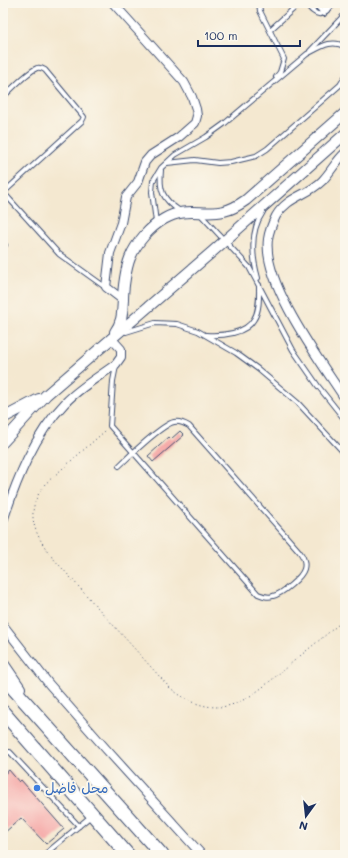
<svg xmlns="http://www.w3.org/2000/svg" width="348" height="858" viewBox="0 0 348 858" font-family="Mali,'Playpen Sans Arabic',sans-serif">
  <rect width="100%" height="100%" fill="#fbf7ec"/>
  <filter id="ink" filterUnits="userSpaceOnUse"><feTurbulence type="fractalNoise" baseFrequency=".025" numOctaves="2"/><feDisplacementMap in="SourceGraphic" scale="8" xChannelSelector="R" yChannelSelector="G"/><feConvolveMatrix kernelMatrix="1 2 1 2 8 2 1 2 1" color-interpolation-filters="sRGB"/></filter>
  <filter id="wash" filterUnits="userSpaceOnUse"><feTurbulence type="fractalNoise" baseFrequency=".012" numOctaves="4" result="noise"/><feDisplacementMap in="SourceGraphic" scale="16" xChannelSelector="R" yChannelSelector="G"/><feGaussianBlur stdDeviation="0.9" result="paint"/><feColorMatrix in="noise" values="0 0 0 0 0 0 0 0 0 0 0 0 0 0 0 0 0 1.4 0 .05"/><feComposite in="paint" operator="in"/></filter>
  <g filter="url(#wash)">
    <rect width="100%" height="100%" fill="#f4e8d0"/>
    <g id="blocks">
      <g fill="#f5a5a4">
        <path d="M 180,431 L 184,435 L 153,462 L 148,456 L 169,437 L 171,439 Z"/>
        <path d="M 9,770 L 19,782 L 21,780 L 64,829 L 46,844 L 21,818 L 3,834 L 3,775 Z"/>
      </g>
    </g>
  </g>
  <g filter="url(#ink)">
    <use href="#blocks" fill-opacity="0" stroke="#3c4b6f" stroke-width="1"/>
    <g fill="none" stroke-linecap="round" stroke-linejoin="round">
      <g stroke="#3c4b6f" stroke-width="6">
        <g id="service">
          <path d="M 259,3 L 260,11 L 284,59 L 280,72 L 276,77"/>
          <path d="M 305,3 C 319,19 320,17 335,3"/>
          <path d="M 314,3 L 324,14"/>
          <path d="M 319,3 L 326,11"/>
          <path d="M 323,3 L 329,9"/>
          <path d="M 270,30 L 300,3"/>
          <path d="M 310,51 L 345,14"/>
          <path d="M 3,97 C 11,90 27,72 37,68 C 40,67 42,68 45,70 L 84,117 L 82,121 L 3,193"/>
          <path d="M 167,163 L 195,160 L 218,163 L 231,162 L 256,156 L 267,149 L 340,85 L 345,77"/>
          <path d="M 161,170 C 159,190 162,199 180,211"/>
          <path d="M 3,192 L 59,254 L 105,287"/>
          <path d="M 200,214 L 249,267 L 293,350 L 318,386 L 345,420"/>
          <path d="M 156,222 L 152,192 L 153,181 L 161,168 L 175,155 L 206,137 L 224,124 L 307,54 C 319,48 332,38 345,47"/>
          <path d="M 3,247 L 5,245"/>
          <path d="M 258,278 C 252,257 250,231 263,212"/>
          <path d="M 126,332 L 155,323 L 177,324 L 198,331 L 236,353 L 258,369 L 298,403 L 345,454"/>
          <path d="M 206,335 C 222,336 246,334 254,319 C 260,310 259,295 259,285"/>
          <path d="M 116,366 L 113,381 L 110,426 L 258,594 C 263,596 268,598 273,596 C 282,594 302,577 304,569 C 306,562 303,556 299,551 L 189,426 C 184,423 179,421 174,422 C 163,424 128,457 119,466"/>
          <path d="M 3,752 L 10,752 L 79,826"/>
          <path d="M 44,855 L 91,816"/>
        </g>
      </g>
      <g stroke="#3c4b6f" stroke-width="10">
        <g id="minor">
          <path d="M 113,3 L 184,82 L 192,97 L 196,109 L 197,116 L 195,123 L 179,137 L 151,155 L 145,162 L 138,182 L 126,197 L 121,223 L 110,253 L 106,287 L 123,300"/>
          <path d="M 345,153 C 336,161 330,173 322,181 C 307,196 288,196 276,216 C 273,222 269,231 268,239 C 262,283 321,362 345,399"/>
          <path d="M 3,521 C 17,479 34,435 65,403 C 79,388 100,376 116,364 L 121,357 L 121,349 L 111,338"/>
          <path d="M 3,625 L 49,684 L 106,749 L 202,855"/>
        </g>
      </g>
      <g stroke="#3c4b6f" stroke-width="12">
        <g id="tertiary">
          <path d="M 115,332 C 123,321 122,312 123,300 C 123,288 126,268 130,258 C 136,243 150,227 164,219 C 186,206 203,216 224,211 C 233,209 239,205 246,200 L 345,113"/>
          <path d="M 3,418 L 39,399"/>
          <path d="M 3,442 L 46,395 L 212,252 L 345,134"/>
          <path d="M 3,663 L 20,688"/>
        </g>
      </g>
      <g stroke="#3c4b6f" stroke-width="15">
        <g id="trunk">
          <path d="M 3,677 L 162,855"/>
          <path d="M 3,712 L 128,855"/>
        </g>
      </g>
      <path stroke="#3c4b6f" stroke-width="1" stroke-dasharray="1 3" stroke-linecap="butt" d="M 105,431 L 45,484 C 24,512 33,532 52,557 L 169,687 C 186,701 205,710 227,706 C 250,701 271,680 288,666 C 307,650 326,635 345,619"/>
      <use href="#service" stroke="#fff" stroke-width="4"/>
      <use href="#minor" stroke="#fff" stroke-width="8"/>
      <use href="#tertiary" stroke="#fff" stroke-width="10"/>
      <use href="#trunk" stroke="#fff" stroke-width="13"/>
    </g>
  </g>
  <circle fill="#3f7fe0" stroke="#fbf7ec" stroke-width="1.5" cx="37" cy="788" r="4"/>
  <g text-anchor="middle" stroke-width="4" stroke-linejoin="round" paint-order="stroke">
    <g font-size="14" fill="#366cbe" stroke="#fbf7ec" text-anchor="start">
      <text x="45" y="793">محل فاضل</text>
    </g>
  </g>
  <rect width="348" height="858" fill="none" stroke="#fbf7ec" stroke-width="16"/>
  <g transform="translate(306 816) rotate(195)" stroke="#fbf7ec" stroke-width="3" paint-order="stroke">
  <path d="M0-3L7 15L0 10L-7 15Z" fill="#1b2f5e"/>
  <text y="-6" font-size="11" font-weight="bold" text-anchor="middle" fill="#1b2f5e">N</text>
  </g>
  <path d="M198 40v6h102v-6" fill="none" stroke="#1b2f5e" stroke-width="2"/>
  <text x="204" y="40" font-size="12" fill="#1b2f5e" stroke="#fbf7ec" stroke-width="3" paint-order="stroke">100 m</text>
</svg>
